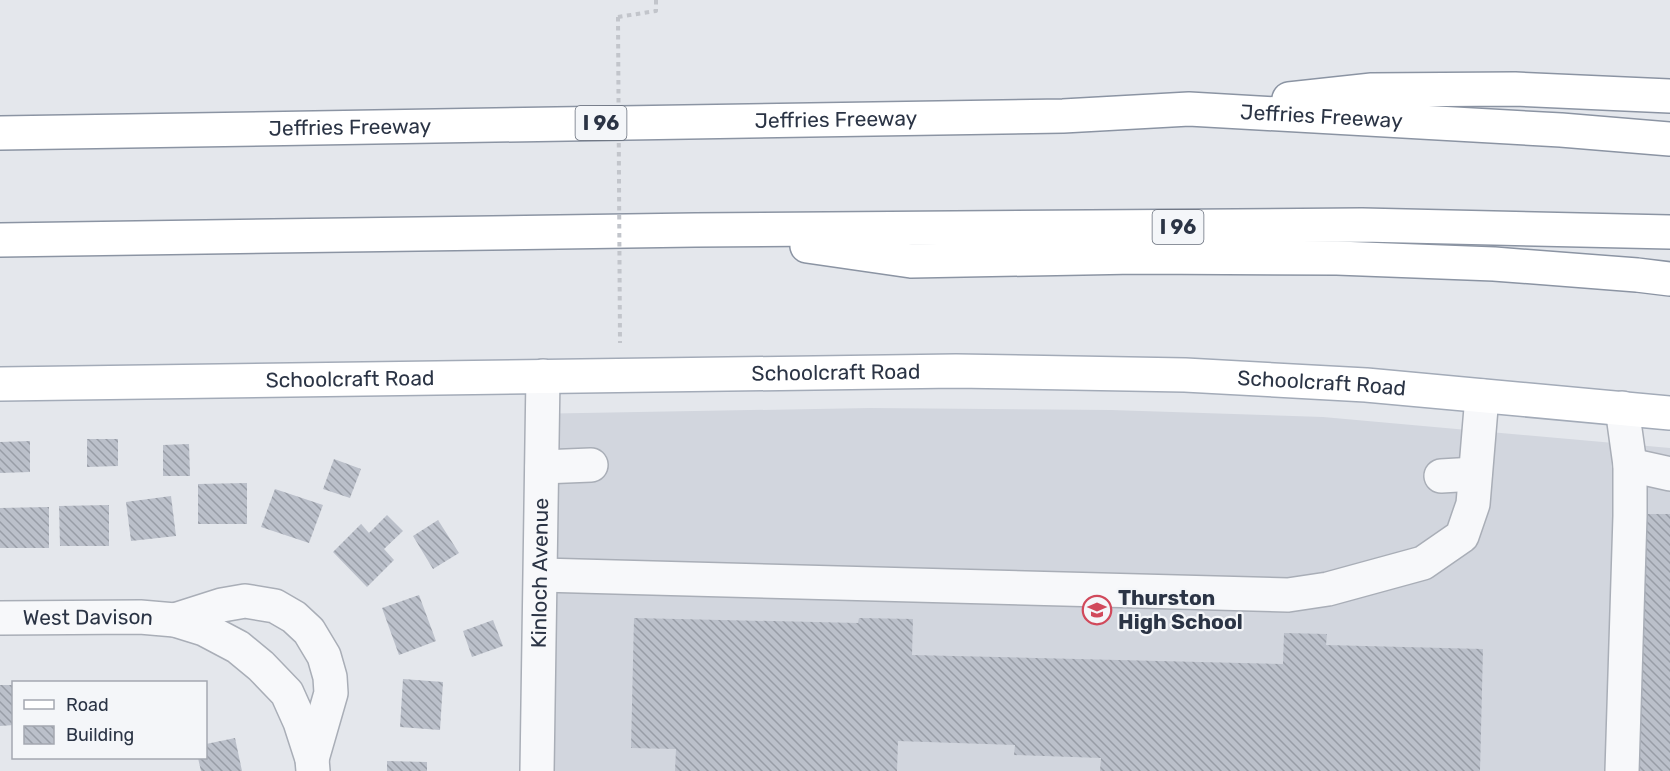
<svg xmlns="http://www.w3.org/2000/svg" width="1670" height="771" viewBox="0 0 1670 771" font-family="Rubik,sans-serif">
  <defs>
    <pattern id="building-back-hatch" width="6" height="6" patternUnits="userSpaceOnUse" patternTransform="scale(1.5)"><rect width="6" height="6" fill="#bbc0ca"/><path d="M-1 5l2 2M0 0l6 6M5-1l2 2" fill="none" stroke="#989da6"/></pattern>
  </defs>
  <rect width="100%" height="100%" fill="#e4e7ec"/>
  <path fill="#d2d6de" d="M 870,408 L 1111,410 L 1323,417 L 1670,448 L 1670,771 L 521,771 L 527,414 Z"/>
  <g fill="url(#building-back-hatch)">
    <path d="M 87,439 L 118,439 L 118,466 L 87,467 Z"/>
    <path d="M 30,441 L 30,472 L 0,473 L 0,442 Z"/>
    <path d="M 189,444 L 190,476 L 163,476 L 163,445 Z"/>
    <path d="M 334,459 L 361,469 L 350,498 L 323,489 Z"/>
    <path d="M 247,483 L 247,524 L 198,524 L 198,484 Z"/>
    <path d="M 275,489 L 323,505 L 309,543 L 261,527 Z"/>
    <path d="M 171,496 L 176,536 L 131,541 L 126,502 Z"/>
    <path d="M 109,505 L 109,546 L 60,546 L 59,506 Z"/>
    <path d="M 49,507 L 49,548 L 0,548 L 0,508 Z"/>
    <path d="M 1647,514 L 1670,514 L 1670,771 L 1638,771 Z"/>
    <path d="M 387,515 L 403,531 L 384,549 L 394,560 L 367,587 L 333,552 L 361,524 L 369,533 Z"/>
    <path d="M 438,520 L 459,553 L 433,569 L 413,536 Z"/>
    <path d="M 419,595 L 436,641 L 399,655 L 382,608 Z"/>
    <path d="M 634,618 L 858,623 L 859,618 L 913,619 L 912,655 L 1283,664 L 1284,633 L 1327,634 L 1326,645 L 1483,649 L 1480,771 L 1100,771 L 1101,758 L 1014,755 L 1015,745 L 898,741 L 897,771 L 675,771 L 676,749 L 631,748 Z"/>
    <path d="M 493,620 L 503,646 L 472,657 L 463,631 Z"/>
    <path d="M 403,679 L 443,682 L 440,730 L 400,727 Z"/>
    <path d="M 0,685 L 14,685 L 14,725 L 0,726 Z"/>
    <path d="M 235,738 L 242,771 L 201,771 L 198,758 L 206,758 L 206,744 Z"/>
    <path d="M 387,761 L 427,762 L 427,771 L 387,771 Z"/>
  </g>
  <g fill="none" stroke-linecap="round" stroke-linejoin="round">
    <g stroke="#a9aeb7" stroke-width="36">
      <g id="minor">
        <path d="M 1630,465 L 1670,474"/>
        <path d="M 542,467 L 591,465"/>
        <path d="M 1441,476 L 1475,474"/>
        <path d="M 541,575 L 1288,595 L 1328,589 L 1423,563 L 1462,536 L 1473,504 L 1482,396"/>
        <path id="s1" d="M 0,618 L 140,617 L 175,620 L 204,629 L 238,647 L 261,666 L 287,693 L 300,722 L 312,759 L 313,771"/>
        <path d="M 175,620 L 222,605 L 245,601 L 275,606 L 294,617 L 309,631 L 324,656 L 330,677 L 331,693 L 312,759"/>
        <path id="s2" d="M 537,771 L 543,376"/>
        <path d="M 1622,771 L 1630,516 L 1630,465 L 1622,408"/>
      </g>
    </g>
    <g stroke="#a3abb8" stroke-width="36">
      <g id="major">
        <path id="s3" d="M 0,384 L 956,371 L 1185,375 L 1366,385 L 1670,413"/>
      </g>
    </g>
    <g stroke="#8b94a3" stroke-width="36">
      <g id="highway">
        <path d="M 1289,99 L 1372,90 L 1515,89 L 1670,96"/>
        <path id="s4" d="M 0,133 L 1063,116 L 1189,109 L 1561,130 L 1670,139"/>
        <path d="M 0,240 L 695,230 L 1362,225 L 1670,232"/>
        <path d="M 807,246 L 911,261 L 1136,257 L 1337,258 L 1494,264 L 1637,275 L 1670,279"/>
      </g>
    </g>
    <path stroke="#c2c5cb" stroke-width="4" stroke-dasharray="4.5 4.5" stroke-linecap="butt" d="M 618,17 L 656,11 L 656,0"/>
    <use href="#minor" stroke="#f7f8fa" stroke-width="33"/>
    <use href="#major" stroke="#fff" stroke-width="33"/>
    <use href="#highway" stroke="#fff" stroke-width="33"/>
    <path stroke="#c2c5cb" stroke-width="4" stroke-dasharray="4.5 4.5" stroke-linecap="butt" d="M 618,17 L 620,343"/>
  </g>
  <defs>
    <g id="school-ring" transform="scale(1.5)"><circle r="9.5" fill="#f4f6f9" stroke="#d1495b" stroke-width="1.5"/><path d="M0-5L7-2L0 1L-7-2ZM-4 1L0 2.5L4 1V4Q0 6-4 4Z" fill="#d1495b"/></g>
  </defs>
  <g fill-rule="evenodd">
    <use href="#school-ring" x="1097" y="610"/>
  </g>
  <g text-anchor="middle" stroke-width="4.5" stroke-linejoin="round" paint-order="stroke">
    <g fill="#f4f6f9" stroke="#676e7b" stroke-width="1.5">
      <rect x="575.5" y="106" width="51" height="34" rx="4.5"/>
      <rect x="1152.5" y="210" width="51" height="34" rx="4.5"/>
    </g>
    <g font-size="20" font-weight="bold" fill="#2b3445">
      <text x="601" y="130">I 96</text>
      <text x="1178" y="234">I 96</text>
    </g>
    <g font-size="21" fill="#2b3445" stroke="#f4f6f9">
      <text dy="7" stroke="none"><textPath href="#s4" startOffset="1322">Jeffries Freeway</textPath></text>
      <text dy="7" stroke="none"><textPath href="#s4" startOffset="836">Jeffries Freeway</textPath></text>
      <text dy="7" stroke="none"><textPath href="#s4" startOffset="350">Jeffries Freeway</textPath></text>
      <text dy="7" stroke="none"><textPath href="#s3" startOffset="836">Schoolcraft Road</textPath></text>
      <text dy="7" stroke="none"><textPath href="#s3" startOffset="350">Schoolcraft Road</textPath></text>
      <text dy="7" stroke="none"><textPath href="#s3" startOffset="1322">Schoolcraft Road</textPath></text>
      <text dy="7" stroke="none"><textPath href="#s2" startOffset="198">Kinloch Avenue</textPath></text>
      <text dy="7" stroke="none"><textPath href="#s1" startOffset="88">West Davison</textPath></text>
    </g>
    <g font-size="21" font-weight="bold" fill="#2b3445" stroke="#f4f6f9" text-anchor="start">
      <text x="1118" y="605">Thurston<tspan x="1118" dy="24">High School</tspan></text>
    </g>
  </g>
  <rect x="12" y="681" width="195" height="78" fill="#f4f6f9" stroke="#a4a8b1" stroke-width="1.5"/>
  <rect x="24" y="700" width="30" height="9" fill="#ffffff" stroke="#a4a8b1" stroke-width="1.5"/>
  <text x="66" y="711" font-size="18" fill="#2b3445">Road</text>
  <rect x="24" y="726" width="30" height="18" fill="url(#building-back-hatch)" stroke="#a4a8b1" stroke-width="1.5"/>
  <text x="66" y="741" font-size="18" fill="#2b3445">Building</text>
</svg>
